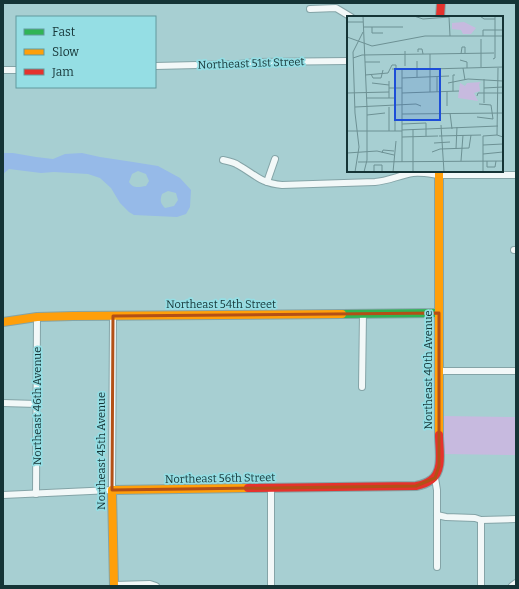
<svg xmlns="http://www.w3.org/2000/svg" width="519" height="589" viewBox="0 0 519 589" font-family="Bitter,serif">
  <rect width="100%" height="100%" fill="#a7cfd2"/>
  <path fill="#c7badf" d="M 444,416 L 516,417 L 516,455 L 444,454 Z"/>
  <path fill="#96bae8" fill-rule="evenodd" d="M 3,153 L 13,153 L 36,157 L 53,159 L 65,154 L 82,153 L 100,157 L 133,162 L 158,166 L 180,178 L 191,190 L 190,207 L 186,214 L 177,217 L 134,215 L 129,212 L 120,203 L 111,188 L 100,178 L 88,174 L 54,172 L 41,173 L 9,169 L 3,174 ZM 138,171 L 146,174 L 149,181 L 146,186 C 139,187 133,189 129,182 L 132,174 ZM 168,191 L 176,193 L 178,200 L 174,206 L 165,208 C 160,203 160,200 162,194 Z"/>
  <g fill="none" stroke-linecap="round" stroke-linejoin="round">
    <g stroke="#84a4a7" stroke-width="8">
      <g id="street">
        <path d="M 310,9 L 336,8 L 351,17"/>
        <path d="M 155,66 L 239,64 L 255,62 L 348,61"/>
        <path d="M 3,70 L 17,70"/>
        <path d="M 223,160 C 228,161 234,162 238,165 C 256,175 260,183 282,185 L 375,182 C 388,181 400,175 413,173 C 422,172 431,174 439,175 L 516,175"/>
        <path d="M 267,182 L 275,159"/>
        <path d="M 514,250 L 516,250"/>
        <path d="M 439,371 L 516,371"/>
        <path d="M 362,387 L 363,313"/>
        <path d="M 3,403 L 37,404"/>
        <path d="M 435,478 L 437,490 L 437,567"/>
        <path d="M 36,494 L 37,317"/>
        <path d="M 3,495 L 112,490 L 113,316"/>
        <path d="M 437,515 L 446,517 L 475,518 L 481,520 L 516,519"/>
        <path d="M 481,520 L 481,586"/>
        <path d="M 114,585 L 150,584 L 156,586"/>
        <path d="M 271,586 L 271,488"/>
        <path d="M 512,586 L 516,583"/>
      </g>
    </g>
    <g stroke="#84a4a7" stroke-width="10">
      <path id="fast" d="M 342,314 L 439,313"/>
    </g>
    <g stroke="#84a4a7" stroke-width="10">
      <g id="slow">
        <path d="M 439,171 L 439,435"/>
        <path d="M 3,322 L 37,317 L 73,316 L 342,314"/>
        <path d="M 114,586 L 112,490 L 248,488"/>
      </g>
    </g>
    <g stroke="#84a4a7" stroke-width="10">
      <g id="jam">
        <path d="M 440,17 L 441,3"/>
        <path d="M 248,488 L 416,486 C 421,485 426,484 431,480 C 444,471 439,449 439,435"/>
      </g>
    </g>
    <use href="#street" stroke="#f2f8f8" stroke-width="6"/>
    <use href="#fast" stroke="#30b455" stroke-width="8"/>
    <use href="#slow" stroke="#ff9f0a" stroke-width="8"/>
    <use href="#jam" stroke="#e5322d" stroke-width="8"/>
  </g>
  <path fill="none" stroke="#b35016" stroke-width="3" stroke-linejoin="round" d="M 439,313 L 439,466 L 435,478 L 416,486 L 112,490 L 113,316 Z"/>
  <g text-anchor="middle" stroke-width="3.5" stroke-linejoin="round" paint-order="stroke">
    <g font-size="11" fill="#153436" stroke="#95dee4">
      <text transform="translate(251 63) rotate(-2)" y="4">Northeast 51st Street</text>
      <text x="221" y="308">Northeast 54th Street</text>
      <text transform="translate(428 370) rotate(-90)" y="4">Northeast 40th Avenue</text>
      <text transform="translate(37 406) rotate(-90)" y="4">Northeast 46th Avenue</text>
      <text transform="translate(101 451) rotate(-90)" y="4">Northeast 45th Avenue</text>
      <text transform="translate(220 478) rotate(-1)" y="4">Northeast 56th Street</text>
    </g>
  </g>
  <g transform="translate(347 16)">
    <rect width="156" height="156" fill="#a7cfd2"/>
    <path d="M 117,6 L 129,12 L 124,18 L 116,18 L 114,14 L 105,13 L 105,7 ZM 134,66 L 132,68 L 133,75 L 127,77 L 131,85 L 111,82 L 113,67 L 118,70 L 120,67 Z" fill="#c7badf"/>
    <path fill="none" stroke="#6d9194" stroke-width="1" d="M 16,0 L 20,92 L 20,144 L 17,156M 67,0 L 76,3 L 102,1M 133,0 L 137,3 L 148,3M 102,1 L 103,20M 0,6 L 16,6M 17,11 L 56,11M 25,11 L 25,17 L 36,17M 136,20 L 136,14 L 156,14M 0,21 L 25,30 L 78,20 L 156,20M 71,36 L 71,33 L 75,33 L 76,38M 83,38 L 83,76M 114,38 L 115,31 L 118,31 L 118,37M 6,42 L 15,39 L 147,37M 146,43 L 148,42 L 148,0M 113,44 L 120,46 L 120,52M 18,46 L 33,46M 58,50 L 58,35M 134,51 L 134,23M 116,52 L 118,64M 83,53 L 156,51M 24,58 L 26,62 L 34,62 L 36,54M 18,59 L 41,57 L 45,49 L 49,49 L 49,53 L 45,53M 70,61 L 70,45M 55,62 L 102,60M 25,67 L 42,69M 101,67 L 121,63 L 156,65M 42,72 L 55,72M 137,72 L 156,71M 106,75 L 106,59 L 108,59M 90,76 L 90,61M 0,77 L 42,76M 55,77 L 112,75M 130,80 L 131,77 L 156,77M 19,82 L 49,82M 42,82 L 42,65M 137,87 L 137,63M 100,90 L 100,75M 8,91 L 69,88 L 74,90M 103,97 L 105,113M 55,98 L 156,97M 20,99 L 38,97M 130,101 L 146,103 L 144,89 L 132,88M 55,108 L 79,107 L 79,120M 94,109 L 97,156M 66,113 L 66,156M 55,114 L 151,110M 0,115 L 55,115M 42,115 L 42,91M 48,115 L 48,88M 150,119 L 151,52M 92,120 L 134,119M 55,121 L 91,120M 87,127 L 103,126M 136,129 L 156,128M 109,133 L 110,111M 85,136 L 93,133 L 122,132 L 124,119M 0,137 L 30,135 L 47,139M 35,137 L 36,134 L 47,135M 136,138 L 156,136M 114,145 L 116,119M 140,145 L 140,151 L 148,151 L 149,145M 11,146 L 156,145M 55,146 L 55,54M 8,156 L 12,131 L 8,97 L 6,36 L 16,16M 27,156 L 27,149 L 35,149 L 35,156M 46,156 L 49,125M 136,156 L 136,120 L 150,119 L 156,121"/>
    <path fill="#1d4ed8" fill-opacity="0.15" stroke="#1d4ed8" stroke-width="2" d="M 48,53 L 93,53 L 93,104 L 48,104 Z"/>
    <rect width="156" height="156" fill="none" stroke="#153436" stroke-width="2"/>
  </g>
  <rect width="519" height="589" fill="none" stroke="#153436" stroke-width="8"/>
  <rect x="16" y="16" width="140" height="72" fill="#95dee4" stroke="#629a9e"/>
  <rect x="24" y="29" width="20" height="6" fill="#30b455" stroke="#629a9e"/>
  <text x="52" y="36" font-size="12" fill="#153436">Fast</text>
  <rect x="24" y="49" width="20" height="6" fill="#ff9f0a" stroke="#629a9e"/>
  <text x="52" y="56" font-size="12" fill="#153436">Slow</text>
  <rect x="24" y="69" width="20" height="6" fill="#e5322d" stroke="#629a9e"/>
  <text x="52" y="76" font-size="12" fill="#153436">Jam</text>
</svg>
